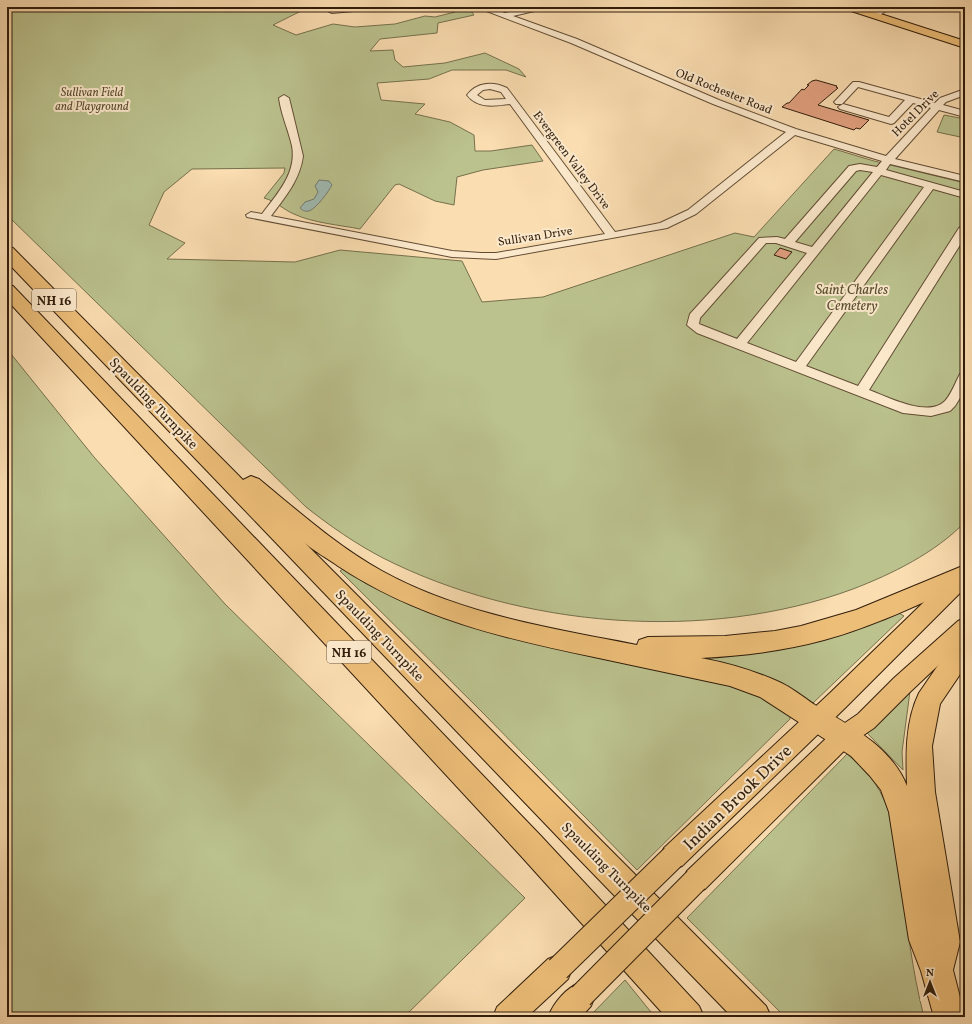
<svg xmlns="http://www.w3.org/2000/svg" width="972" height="1024" viewBox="0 0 972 1024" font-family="Vollkorn,serif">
  <rect width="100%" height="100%" fill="#faddb1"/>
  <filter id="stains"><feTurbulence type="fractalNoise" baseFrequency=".005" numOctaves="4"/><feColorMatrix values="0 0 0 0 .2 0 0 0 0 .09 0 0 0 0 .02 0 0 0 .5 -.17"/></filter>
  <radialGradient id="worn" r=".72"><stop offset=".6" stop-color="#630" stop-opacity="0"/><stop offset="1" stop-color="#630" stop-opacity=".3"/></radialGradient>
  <g fill="#bbc28e" stroke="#76704c">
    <path d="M 7,7 L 283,7 L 301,11 L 273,25 L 296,35 L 333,24 L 355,27 L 395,24 L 425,16 L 435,17 L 455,12 L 451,7 L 468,7 L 474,15 L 438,23 L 437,33 L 380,39 L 370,51 L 393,50 L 395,60 L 403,67 L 445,63 L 485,53 L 519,69 L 526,77 L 506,70 L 452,70 L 429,79 L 377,83 L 381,100 L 425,104 L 415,114 L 450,122 L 474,135 L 475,151 L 491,151 L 532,145 L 543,161 L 483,170 L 457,177 L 454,205 L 435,201 L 399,184 L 395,185 L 360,229 C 340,225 313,223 294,214 C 282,209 278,202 264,198 L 284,173 L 285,168 L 192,169 L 164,192 L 149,225 L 185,243 L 167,259 L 295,262 L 340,250 L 462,261 L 482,302 L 543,297 L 735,233 L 754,237 L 834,149 L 874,161 L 965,183 L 965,522 C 935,553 892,574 853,589 C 707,643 521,628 383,558 C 356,544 330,526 306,507 L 7,215 Z"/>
    <path d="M 944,115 L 965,119 L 965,138 L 937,132 Z"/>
    <path d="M 7,349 L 94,457 L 225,604 L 525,898 L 404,1017 L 7,1017 Z"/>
    <path d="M 345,568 L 368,581 L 744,686 L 790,716 L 790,719 L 637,870 L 482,712 L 340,571 Z"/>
    <path d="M 899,613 L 904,616 L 813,703 L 809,703 L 700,660 L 699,655 L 816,641 L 842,635 Z"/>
    <path d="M 910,691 L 902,752 L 903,770 L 867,733 Z"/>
    <path d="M 847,754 C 865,768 879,785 887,807 C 896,828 896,853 900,876 C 907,923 912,971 924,1017 L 785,1017 L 687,918 Z"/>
    <path d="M 625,980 L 655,1017 L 589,1017 Z"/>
  </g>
  <path fill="#a0bab3" stroke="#737b70" d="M 319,180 L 329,181 L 332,185 C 329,191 316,209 309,211 C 305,212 302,210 300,208 L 305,202 L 314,199 L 318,192 L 315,186 Z"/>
  <g fill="#e1a07f" stroke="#301d0b">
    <path d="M 816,80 L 837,86 L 836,87 L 838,88 L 818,105 L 869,120 L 860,129 L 856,128 L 854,130 L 782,107 L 787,103 L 789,103 L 802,89 L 804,90 L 809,85 L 807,85 L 812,81 Z"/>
    <path d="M 780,248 L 792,252 L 786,259 L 774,255 Z"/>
  </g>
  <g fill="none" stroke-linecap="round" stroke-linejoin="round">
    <g stroke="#624d34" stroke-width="2">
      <g id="minor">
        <path d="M 349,7 L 379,7 L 375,9 L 332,13 L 328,11 L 332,9 Z"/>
        <path d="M 476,7 L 488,7 L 505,13 L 531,7 L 544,7 L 543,9 L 513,16 L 577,39 L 719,100 L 796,129 L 886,156 L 931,108 L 913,103 L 894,123 L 891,124 L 840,109 L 838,107 L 843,104 L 889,117 L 905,100 L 858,87 L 842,104 L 836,104 L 834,102 L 836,100 L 853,82 L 859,82 L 935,103 L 940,98 L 965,89 L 965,95 L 946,102 L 943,105 L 965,111 L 965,117 L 939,110 L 895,159 L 965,176 L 965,182 L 890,164 L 886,170 L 965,192 L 965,198 L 933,189 L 806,366 L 858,386 L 959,228 L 965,225 L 965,237 L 869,390 C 888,397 928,418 945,401 C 952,393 955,383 960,374 L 965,373 L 965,390 L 955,406 L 950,411 L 931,416 L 903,413 L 697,333 L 687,325 L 690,314 L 759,238 L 777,237 L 785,239 L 849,166 L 860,164 L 877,167 L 882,161 L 795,135 L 696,214 L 667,228 L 496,259 L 452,257 L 247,217 L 246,215 L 251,212 L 262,214 C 277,194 297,173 292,146 C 289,132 283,119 280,104 L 279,98 L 284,95 L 289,98 L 303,156 C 300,180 285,197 271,216 L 452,251 L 481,253 L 496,253 L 605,234 L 510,104 C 494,106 478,109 467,95 C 477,82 493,81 507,88 L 615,232 L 660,223 L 688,210 L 786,132 L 713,104 L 571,43 ZM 490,89 L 501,92 L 506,99 L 485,100 L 477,95 L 483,90 ZM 860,170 L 873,172 L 812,247 L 795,242 L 856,171 ZM 881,175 L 924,187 L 796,362 L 747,343 ZM 766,243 L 776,243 L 807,253 L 737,339 L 699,324 L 700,318 Z"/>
        <path d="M 883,7 L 893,7 L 876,17 L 870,17 L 869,15 Z"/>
      </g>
    </g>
    <g stroke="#301d0b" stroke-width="2">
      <g id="major">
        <path d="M 844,7 L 859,7 L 965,41 L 965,48 L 845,9 Z"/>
        <path d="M 965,567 L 965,588 L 846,707 L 682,866 L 673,869 L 664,866 L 660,857 L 664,848 L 830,693 L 958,569 Z"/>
        <path d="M 965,618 L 965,640 L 910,692 L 874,728 L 852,743 L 705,889 L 696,893 L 687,889 L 683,880 L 687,871 L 836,729 L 858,714 L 894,678 L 958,621 Z"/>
        <path d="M 558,955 L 568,959 L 572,969 L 568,979 L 527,1017 L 493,1017 L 497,1007 L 548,959 Z"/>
        <path d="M 581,982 L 591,986 L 595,996 L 591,1006 L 581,1017 L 548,1017 C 554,1002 566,988 581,982 Z"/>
      </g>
    </g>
    <g stroke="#301d0b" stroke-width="2">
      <g id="highway">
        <path d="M 7,247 L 13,248 L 243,480 L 251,476 L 259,479 C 298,511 337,546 382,571 C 460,614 550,628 637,645 L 639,640 L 648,637 L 725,636 L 775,631 L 801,626 L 856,610 L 965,565 L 965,584 C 919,604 873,627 824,640 C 783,651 743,656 701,658 C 727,663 752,670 777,681 C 790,686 803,697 815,705 C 850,726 891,746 907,786 C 906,755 905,722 919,693 L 956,639 L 965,636 L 965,667 L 940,704 L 932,746 L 935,792 L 960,942 L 953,970 L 965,1017 L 934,1017 L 921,971 L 909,940 L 889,812 L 881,790 L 870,776 L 851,756 L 760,697 L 730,686 C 685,676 639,667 594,657 C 502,638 417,618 338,566 C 327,558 315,552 305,543 L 766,1006 L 771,1017 L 732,1017 L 578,858 L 7,262 Z"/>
        <path d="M 7,285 L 13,286 L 541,836 L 699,1006 L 704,1017 L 666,1017 L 521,856 L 7,300 Z"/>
      </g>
    </g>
    <use href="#minor" fill="#fce9cc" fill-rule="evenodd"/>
    <use href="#major" fill="#edbe78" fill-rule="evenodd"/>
    <use href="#highway" fill="#edbe78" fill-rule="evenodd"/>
    <g stroke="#301d0b" stroke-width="26" stroke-linecap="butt">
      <g id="major-bridge">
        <path d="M 558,969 L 673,857"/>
        <path d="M 581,996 L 696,880"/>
      </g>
    </g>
    <use href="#major-bridge" stroke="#edbe78" stroke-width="24"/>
  </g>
  <g text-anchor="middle" stroke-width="4" stroke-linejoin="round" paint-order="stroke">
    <g font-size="12" fill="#301d0b" stroke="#fce9cc">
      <text transform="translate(724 91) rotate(22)" y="4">Old Rochester Road</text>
      <text transform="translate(915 113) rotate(-45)" y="4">Hotel Drive</text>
      <text transform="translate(572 160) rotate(53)" y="4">Evergreen Valley Drive</text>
      <text transform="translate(535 236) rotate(-9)" y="4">Sullivan Drive</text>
    </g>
    <g font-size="12" font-style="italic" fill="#5a4f32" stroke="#fce9cc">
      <text x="92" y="96">Sullivan Field<tspan x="92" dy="14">and Playground</tspan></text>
    </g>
    <g fill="#fce9cc" stroke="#6d5a45" stroke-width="1">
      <rect x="32" y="289" width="44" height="22" rx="3"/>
      <rect x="327" y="641" width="44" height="22" rx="3"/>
    </g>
    <g font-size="13" font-weight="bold" fill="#301d0b">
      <text x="54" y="305">NH 16</text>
      <text x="349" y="657">NH 16</text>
    </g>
    <g font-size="14" font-style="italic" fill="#5a4f32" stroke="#fce9cc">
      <text x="852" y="294">Saint Charles<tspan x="852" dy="16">Cemetery</tspan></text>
    </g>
    <g font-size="14" fill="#301d0b" stroke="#fce9cc">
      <text transform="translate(154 403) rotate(46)" y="5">Spaulding Turnpike</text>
      <text transform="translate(380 635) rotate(46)" y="5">Spaulding Turnpike</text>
      <text transform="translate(607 867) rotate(45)" y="5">Spaulding Turnpike</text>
    </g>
    <g font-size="17" fill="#301d0b" stroke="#fce9cc">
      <text transform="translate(737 797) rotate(-44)" y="6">Indian Brook Drive</text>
    </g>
  </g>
  <rect width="972" height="1024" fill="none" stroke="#faddb1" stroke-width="24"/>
  <rect x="8" y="8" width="956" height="1008" fill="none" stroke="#301d0b" stroke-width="2"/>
  <rect x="12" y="12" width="948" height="1000" fill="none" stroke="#301d0b"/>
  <g transform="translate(930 982)" stroke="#fce9cc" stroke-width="3" paint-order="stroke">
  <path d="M0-3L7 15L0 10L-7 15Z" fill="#301d0b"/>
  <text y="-6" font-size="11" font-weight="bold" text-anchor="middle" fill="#301d0b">N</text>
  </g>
  <rect width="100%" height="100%" filter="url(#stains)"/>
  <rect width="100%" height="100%" fill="url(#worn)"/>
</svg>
